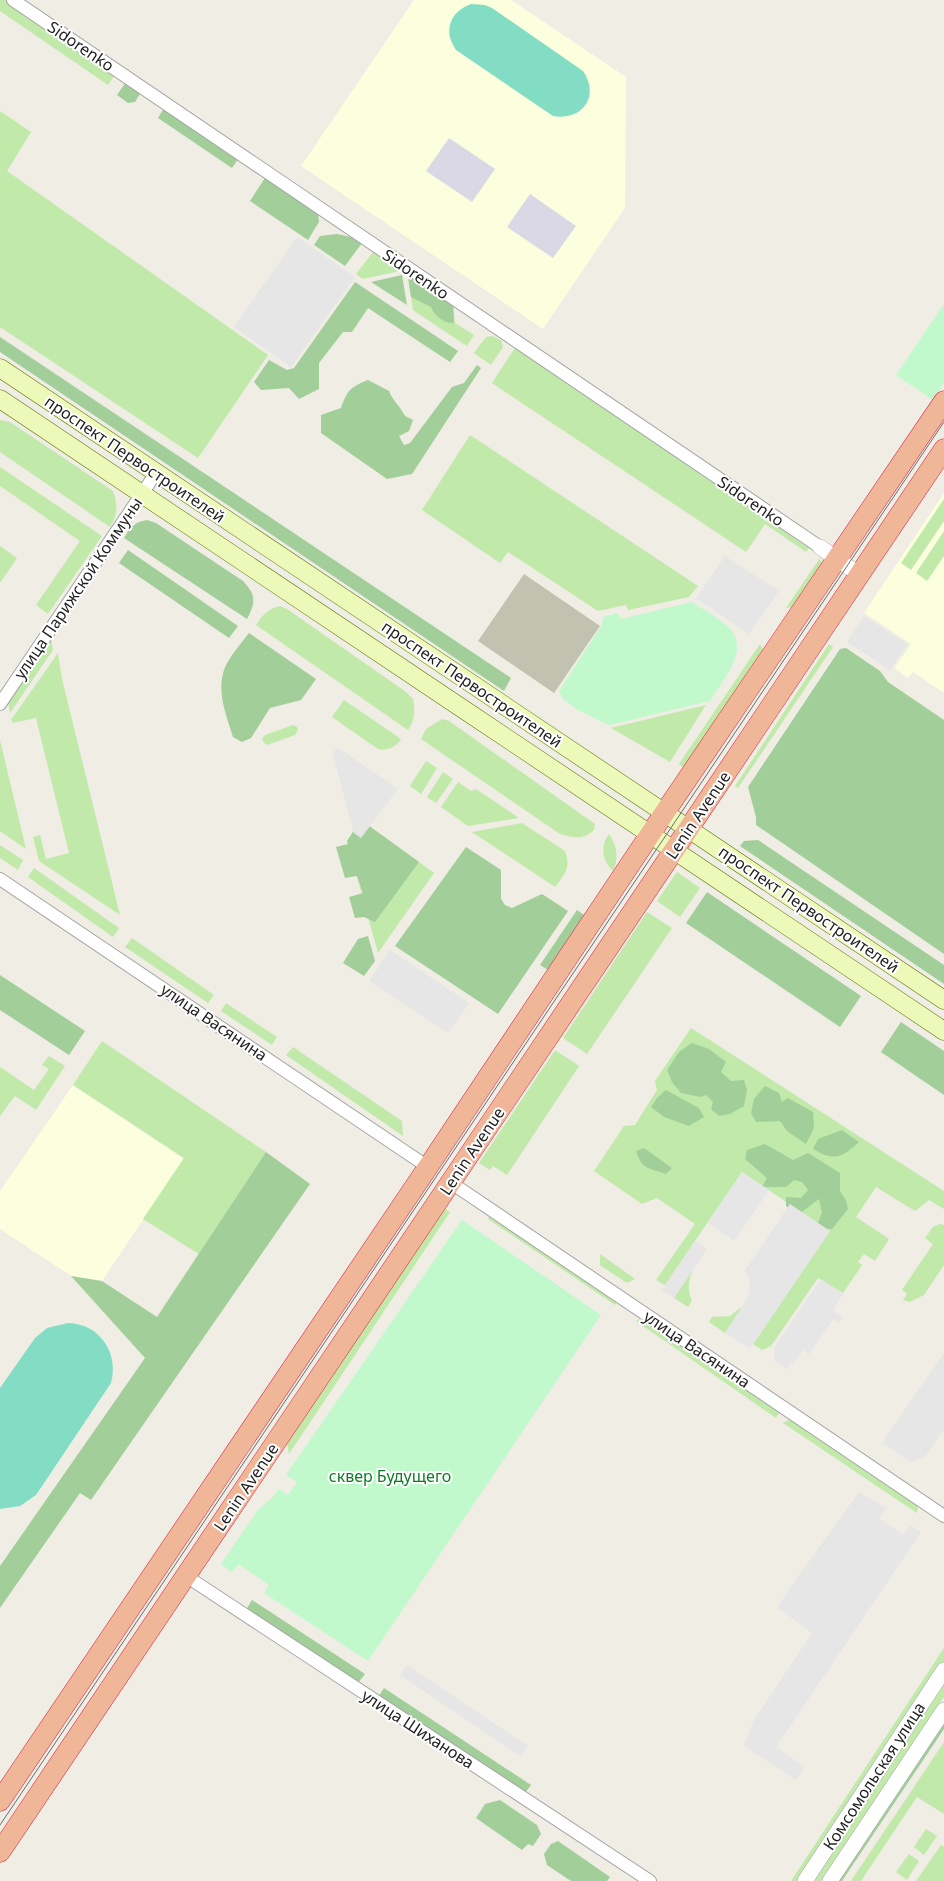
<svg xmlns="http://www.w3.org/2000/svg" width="944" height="1881" viewBox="0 0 944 1881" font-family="'Noto Sans',sans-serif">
  <rect width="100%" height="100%" fill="#efede4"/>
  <g fill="#fbffde">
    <path d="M 414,0 L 511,0 L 626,77 L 625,208 L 543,329 L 301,166 Z"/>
    <path d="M 944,493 L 944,693 L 913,672 L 908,678 L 894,668 L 911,644 L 864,613 Z"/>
    <path d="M 73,1085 L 184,1159 L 102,1281 L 71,1276 L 0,1229 L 0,1191 Z"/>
  </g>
  <path fill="#c1c3b0" d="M 524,574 L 600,626 L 554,693 L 478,641 Z"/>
  <g fill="#c1e9aa">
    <path d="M 0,0 L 5,0 L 115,75 L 108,85 L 0,11 Z"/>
    <path d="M 0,111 L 31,132 L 7,171 L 268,355 L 198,458 L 0,327 Z"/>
    <path d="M 374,251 L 402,269 L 400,271 L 363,279 L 356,274 Z"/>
    <path d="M 408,277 L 453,303 L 455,323 L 474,335 L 467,346 L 413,310 Z"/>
    <path d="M 492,336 L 501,340 L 503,347 L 491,365 L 474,353 L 486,337 Z"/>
    <path d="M 515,348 L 809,548 L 806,552 L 765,524 L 746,552 L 492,383 Z"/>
    <path d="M 0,420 L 10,422 L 113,491 C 118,505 118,514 110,527 L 0,452 Z"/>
    <path d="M 470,435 L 698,586 L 689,597 L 628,610 L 626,605 L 598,611 L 508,552 L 500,563 L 422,510 Z"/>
    <path d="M 0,467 L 102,536 L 48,614 L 36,605 L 80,541 L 0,486 Z"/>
    <path d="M 944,499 L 944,521 L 911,570 L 901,563 Z"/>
    <path d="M 944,531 L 944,556 L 927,581 L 916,573 Z"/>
    <path d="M 0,546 L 17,558 L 0,583 Z"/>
    <path d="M 820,558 L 822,565 L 795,607 L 786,608 Z"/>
    <path d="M 280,606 L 287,609 L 406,692 L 413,699 C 415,711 415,720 408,730 L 256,625 C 262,615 268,609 280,606 Z"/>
    <path d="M 51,640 L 53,650 L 10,713 L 8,702 Z"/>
    <path d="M 760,644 L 764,652 L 685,769 L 679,764 Z"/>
    <path d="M 829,644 L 833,647 L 738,788 L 735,786 Z"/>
    <path d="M 58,653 L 62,679 L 120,915 L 39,861 L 33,837 L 40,835 L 46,859 L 69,853 L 36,718 L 13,723 L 11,720 Z"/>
    <path d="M 344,700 L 401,739 C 396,747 388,751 378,749 L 332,717 Z"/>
    <path d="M 706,705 L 670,762 L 611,728 Z"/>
    <path d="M 442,719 L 449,721 L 595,824 L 594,830 C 583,840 573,838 560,834 L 421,739 L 426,729 Z"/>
    <path d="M 293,725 L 297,727 L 298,730 L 295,735 L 267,745 L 264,743 L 262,739 L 265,735 Z"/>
    <path d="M 0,740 L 26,849 L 0,831 Z"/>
    <path d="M 426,761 L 437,768 L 421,794 L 410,786 Z"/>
    <path d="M 443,772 L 453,779 L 436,803 L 427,797 Z"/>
    <path d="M 458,782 L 471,791 L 476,789 L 519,818 L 468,826 L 441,807 Z"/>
    <path d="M 361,820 L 434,873 L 378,953 L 347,841 Z"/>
    <path d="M 522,823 L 565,851 C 571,867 565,874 555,887 L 472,832 Z"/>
    <path d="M 609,834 C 617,845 619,858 613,871 C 602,861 600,846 609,834 Z"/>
    <path d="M 0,845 L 23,860 L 18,870 L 0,858 Z"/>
    <path d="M 34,868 L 119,928 L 113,937 L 28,877 Z"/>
    <path d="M 677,872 L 700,888 L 680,917 L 657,901 Z"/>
    <path d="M 647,912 L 672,928 L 587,1054 L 563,1038 Z"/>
    <path d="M 132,938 L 214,995 L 208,1003 L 125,947 Z"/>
    <path d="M 226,1003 L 277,1037 L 272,1045 L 221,1011 Z"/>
    <path d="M 691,1028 L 944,1191 L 944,1209 L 929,1200 L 915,1211 L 876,1187 L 856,1217 L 889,1239 L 875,1261 L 864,1254 L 858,1262 L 862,1265 L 843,1293 L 818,1278 L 771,1346 L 762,1350 L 753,1344 L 829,1231 L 742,1172 L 665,1285 L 656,1280 L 695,1224 L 657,1198 L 642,1204 L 594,1171 L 624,1126 L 635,1125 L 657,1090 L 655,1081 Z"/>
    <path d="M 102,1041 L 266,1152 L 199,1254 L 143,1219 L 184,1158 L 73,1085 Z"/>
    <path d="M 293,1047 L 402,1121 L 403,1136 L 286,1055 Z"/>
    <path d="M 555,1050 L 579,1066 L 507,1175 L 493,1166 L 490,1170 L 479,1163 Z"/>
    <path d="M 49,1056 L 65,1066 L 36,1110 L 15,1096 L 0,1116 L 0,1067 L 34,1090 L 49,1069 L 42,1065 Z"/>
    <path d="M 443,1208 L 450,1212 L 289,1454 L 287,1443 Z"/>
    <path d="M 491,1213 L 619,1299 L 615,1305 L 488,1219 Z"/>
    <path d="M 940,1224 L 944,1225 L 944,1265 L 924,1295 L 910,1302 L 903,1300 L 907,1294 L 902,1290 L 933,1244 L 925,1238 L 933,1227 Z"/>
    <path d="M 600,1254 L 635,1279 L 627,1283 L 600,1265 Z"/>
    <path d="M 694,1268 C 688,1280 687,1289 692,1301 L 688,1307 L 674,1298 Z"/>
    <path d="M 744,1305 L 725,1333 L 709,1322 L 712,1317 L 730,1316 Z"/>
    <path d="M 643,1317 L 780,1411 L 776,1418 L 636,1321 Z"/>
    <path d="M 790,1419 L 918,1506 L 917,1513 L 783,1423 Z"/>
    <path d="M 944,1648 L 944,1664 L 801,1881 L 791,1881 Z"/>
    <path d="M 944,1681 L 944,1697 L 821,1881 L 811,1881 Z"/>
    <path d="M 944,1742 L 944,1814 L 917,1797 L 861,1881 L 851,1881 Z"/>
    <path d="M 926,1829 L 937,1836 L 924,1855 L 914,1847 Z"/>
    <path d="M 941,1845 L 944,1847 L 944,1881 L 916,1881 Z"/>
    <path d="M 909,1854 L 919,1861 L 907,1880 L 896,1872 Z"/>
  </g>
  <g fill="#a2ce99">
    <path d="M 126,82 L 141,92 L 135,102 L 128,103 L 117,95 Z"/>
    <path d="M 164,108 L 238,159 L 232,168 L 158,118 Z"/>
    <path d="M 265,178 L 318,213 L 319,222 L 308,240 L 250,201 Z"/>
    <path d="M 337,234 L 355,238 L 362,243 L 345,266 L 314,245 L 320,236 Z"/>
    <path d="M 402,275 L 407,305 L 371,282 Z"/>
    <path d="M 409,275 L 453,303 L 454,323 C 445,324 434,316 431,307 L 411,297 L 408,277 Z"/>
    <path d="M 355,282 L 458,351 L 450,362 L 368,308 L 352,332 L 343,332 L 319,363 L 319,389 L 299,399 L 289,388 L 261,390 L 254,382 L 269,360 L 287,370 L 294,368 Z"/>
    <path d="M 0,337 L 511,678 L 504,691 L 0,352 Z"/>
    <path d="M 477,365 L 481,368 L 412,474 L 387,479 L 321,433 L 321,415 L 341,408 C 347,391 350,387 368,380 L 389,391 C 393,401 400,406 405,416 L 413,420 L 409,431 L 399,436 L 404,445 L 410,443 L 452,387 L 464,383 Z"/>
    <path d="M 147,520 L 156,523 L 243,581 C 256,595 256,602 247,619 L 124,538 C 130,527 135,522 147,520 Z"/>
    <path d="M 128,550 L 238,626 L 229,638 L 119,563 Z"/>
    <path d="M 249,633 L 316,679 L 301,700 L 270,708 L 251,738 L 242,742 L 233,737 C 226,714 215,689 226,665 C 232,654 241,643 249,633 Z"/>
    <path d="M 846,648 L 880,671 L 888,682 L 944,720 L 944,954 L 756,825 L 756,817 L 748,787 L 840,649 Z"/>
    <path d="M 361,820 L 419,862 L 375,922 L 364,917 L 355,918 L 349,897 L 363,893 L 357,876 L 345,878 L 336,847 L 348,844 L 347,841 Z"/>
    <path d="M 758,840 L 944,965 L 944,984 L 740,846 L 744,841 Z"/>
    <path d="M 466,847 L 501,870 L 501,899 L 505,905 L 512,908 L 542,894 L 568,911 L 498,1014 L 395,946 Z"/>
    <path d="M 707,892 L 861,996 L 840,1027 L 686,923 Z"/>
    <path d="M 577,910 L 584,915 L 548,970 L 540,965 Z"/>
    <path d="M 368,936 L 375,961 L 364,976 L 343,963 L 358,939 Z"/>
    <path d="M 0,975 L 85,1031 L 69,1055 L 0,1010 Z"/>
    <path d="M 901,1022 L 944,1051 L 944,1095 L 881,1052 Z"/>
    <path d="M 692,1043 L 709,1049 L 726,1062 L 721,1072 L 731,1081 L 744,1080 L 747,1090 L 744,1106 L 730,1114 L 719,1116 L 711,1109 L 713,1102 L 706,1095 L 700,1097 L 681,1093 L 672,1082 L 667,1070 L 679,1052 Z"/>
    <path d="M 765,1086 L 779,1093 L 782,1102 L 788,1098 L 813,1112 L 814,1128 L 806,1144 L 787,1131 L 780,1121 L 756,1122 L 751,1113 L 754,1099 Z"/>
    <path d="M 666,1090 L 699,1108 L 704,1117 L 689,1126 L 664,1117 L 651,1107 L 657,1098 Z"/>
    <path d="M 842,1130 L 859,1142 C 843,1157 834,1162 813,1149 L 818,1139 Z"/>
    <path d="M 765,1144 L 793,1160 L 808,1153 L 840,1173 L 840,1191 L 846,1200 L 848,1209 L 832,1229 L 824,1229 L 818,1223 L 822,1212 L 819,1199 L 799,1214 L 786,1206 L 786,1197 L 801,1198 L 808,1190 L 802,1182 L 794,1180 L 786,1187 L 762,1187 L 767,1178 L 745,1159 L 747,1150 Z"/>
    <path d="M 644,1148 L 672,1168 L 666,1174 C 649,1168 642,1170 636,1151 Z"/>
    <path d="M 266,1152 L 310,1184 L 91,1500 L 80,1493 L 0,1608 L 0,1566 L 145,1358 L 71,1276 L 102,1281 L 157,1317 Z"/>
    <path d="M 252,1600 L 365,1674 L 358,1683 L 246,1610 Z"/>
    <path d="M 384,1688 L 531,1785 L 525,1793 L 378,1697 Z"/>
    <path d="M 944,1718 L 944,1729 L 842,1881 L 834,1881 Z"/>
    <path d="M 500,1800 L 537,1825 L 541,1834 L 533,1846 L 528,1844 L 522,1850 L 476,1818 L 485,1804 Z"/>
    <path d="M 558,1841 L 610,1877 L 607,1881 L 571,1881 L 547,1865 L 544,1854 L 551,1844 Z"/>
  </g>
  <g fill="#c1f9cd">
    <path d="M 944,304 L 944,383 L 933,400 L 896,375 Z"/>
    <path d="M 692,602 C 704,610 718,617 728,627 C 752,649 722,681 710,701 L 609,725 L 578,710 L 563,699 L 559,691 L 602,625 L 603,617 L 618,613 L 621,619 Z"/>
    <path d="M 462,1220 L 601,1315 L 368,1661 L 264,1593 L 269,1585 L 239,1564 L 232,1572 L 221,1564 L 258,1510 L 272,1498 L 279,1489 L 288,1495 L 297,1482 L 286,1475 Z"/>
  </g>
  <g fill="#83ddc5">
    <path d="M 471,4 L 485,5 L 492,8 L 583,71 C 600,96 583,121 553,116 L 456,50 C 443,32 449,12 471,4 Z"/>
    <path d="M 68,1323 C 100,1324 119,1353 111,1383 L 36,1495 L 20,1506 L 0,1509 L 0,1388 L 35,1338 L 47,1328 Z"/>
  </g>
  <g fill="#e6e6e6">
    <path d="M 297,237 L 355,277 L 291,367 L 234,327 Z"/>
    <path d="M 725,556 L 779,591 L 749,634 L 696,598 Z"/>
    <path d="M 864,616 L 907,644 L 890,670 L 847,642 Z"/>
    <path d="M 337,747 L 398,789 L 361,838 L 354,833 L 333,754 Z"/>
    <path d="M 390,950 L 469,1003 L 448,1033 L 369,981 Z"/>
    <path d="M 742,1172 L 769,1190 L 734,1241 L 708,1223 Z"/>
    <path d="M 790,1204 L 830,1231 L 750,1349 L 725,1333 L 748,1297 L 750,1280 L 747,1274 L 744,1272 Z"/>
    <path d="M 695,1241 L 707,1249 L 674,1298 L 662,1290 Z"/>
    <path d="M 821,1279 L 843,1294 L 833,1310 L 843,1317 L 839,1322 L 833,1319 L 809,1354 L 803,1350 L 793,1364 L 791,1363 L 787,1369 L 775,1362 L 774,1348 Z"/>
    <path d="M 944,1353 L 944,1429 L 925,1457 L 911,1462 L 882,1443 Z"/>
    <path d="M 859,1492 L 886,1508 L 879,1518 L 903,1535 L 910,1525 L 921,1532 L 776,1747 L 805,1767 L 796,1780 L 744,1746 L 754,1720 L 812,1633 L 778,1608 L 790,1588 Z"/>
    <path d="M 407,1665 L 528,1746 L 520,1756 L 400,1675 Z"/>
  </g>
  <g fill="#dad8e5">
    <path d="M 449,138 L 495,169 L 472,202 L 426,171 Z"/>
    <path d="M 530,194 L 576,226 L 553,258 L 507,227 Z"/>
  </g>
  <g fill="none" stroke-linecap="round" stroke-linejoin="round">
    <g stroke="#a5a5a5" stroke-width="14">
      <g id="minor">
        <path d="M 13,0 L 820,547"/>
        <path d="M 0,704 L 156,473"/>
        <path d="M 0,879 L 428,1167"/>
        <path d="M 450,1182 L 944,1516"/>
        <path d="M 186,1576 L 650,1881"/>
      </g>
    </g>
    <g stroke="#a5a5a5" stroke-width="16">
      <g id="tertiary">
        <path d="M 820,547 L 860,575"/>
        <path d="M 805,1881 L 944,1670"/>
        <path d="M 830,1881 L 944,1710"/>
      </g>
    </g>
    <g stroke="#5b7406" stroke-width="19">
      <g id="secondary">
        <path d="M 0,368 L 944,1000"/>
        <path d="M 0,399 C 314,610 630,820 944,1031"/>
      </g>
    </g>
    <g stroke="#d8264d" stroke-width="21">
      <g id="trunk">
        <path d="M 0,1801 L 428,1167 L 665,812 L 944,401"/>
        <path d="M 0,1852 L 944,449"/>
      </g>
    </g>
    <use href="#minor" stroke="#fff" stroke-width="12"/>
    <use href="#tertiary" stroke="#fff" stroke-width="15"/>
    <use href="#secondary" stroke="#edf9b8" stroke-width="18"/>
    <use href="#trunk" stroke="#f0b698" stroke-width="20"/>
    <path stroke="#6c6c6c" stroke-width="1" d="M 0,1825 L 944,422"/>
  </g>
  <g text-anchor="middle" stroke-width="4" stroke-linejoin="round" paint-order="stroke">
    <g font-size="16" fill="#1e1e1e" stroke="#fff">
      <text transform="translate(81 46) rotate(34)" y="6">Sidorenko</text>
      <text transform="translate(416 274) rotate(34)" y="6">Sidorenko</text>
      <text transform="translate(135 459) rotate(34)" y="6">проспект Первостроителей</text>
      <text transform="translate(751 501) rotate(34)" y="6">Sidorenko</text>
      <text transform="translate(78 588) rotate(-56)" y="6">улица Парижской Коммуны</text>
      <text transform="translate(472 684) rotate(34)" y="6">проспект Первостроителей</text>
      <text transform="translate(698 815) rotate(-56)" y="6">Lenin Avenue</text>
      <text transform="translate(809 909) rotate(34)" y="6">проспект Первостроителей</text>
      <text transform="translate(214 1022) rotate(34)" y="6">улица Васянина</text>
      <text transform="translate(472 1151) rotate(-56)" y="6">Lenin Avenue</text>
      <text transform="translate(697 1349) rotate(34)" y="6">улица Васянина</text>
      <text transform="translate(246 1487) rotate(-56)" y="6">Lenin Avenue</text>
      <text transform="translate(418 1729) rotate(33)" y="6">улица Шиханова</text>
      <text transform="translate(874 1776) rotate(-57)" y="6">Комсомольская улица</text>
    </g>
    <g font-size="16" fill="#0d7b24" stroke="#fff">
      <text x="390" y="1482">сквер Будущего</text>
    </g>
  </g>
</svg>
